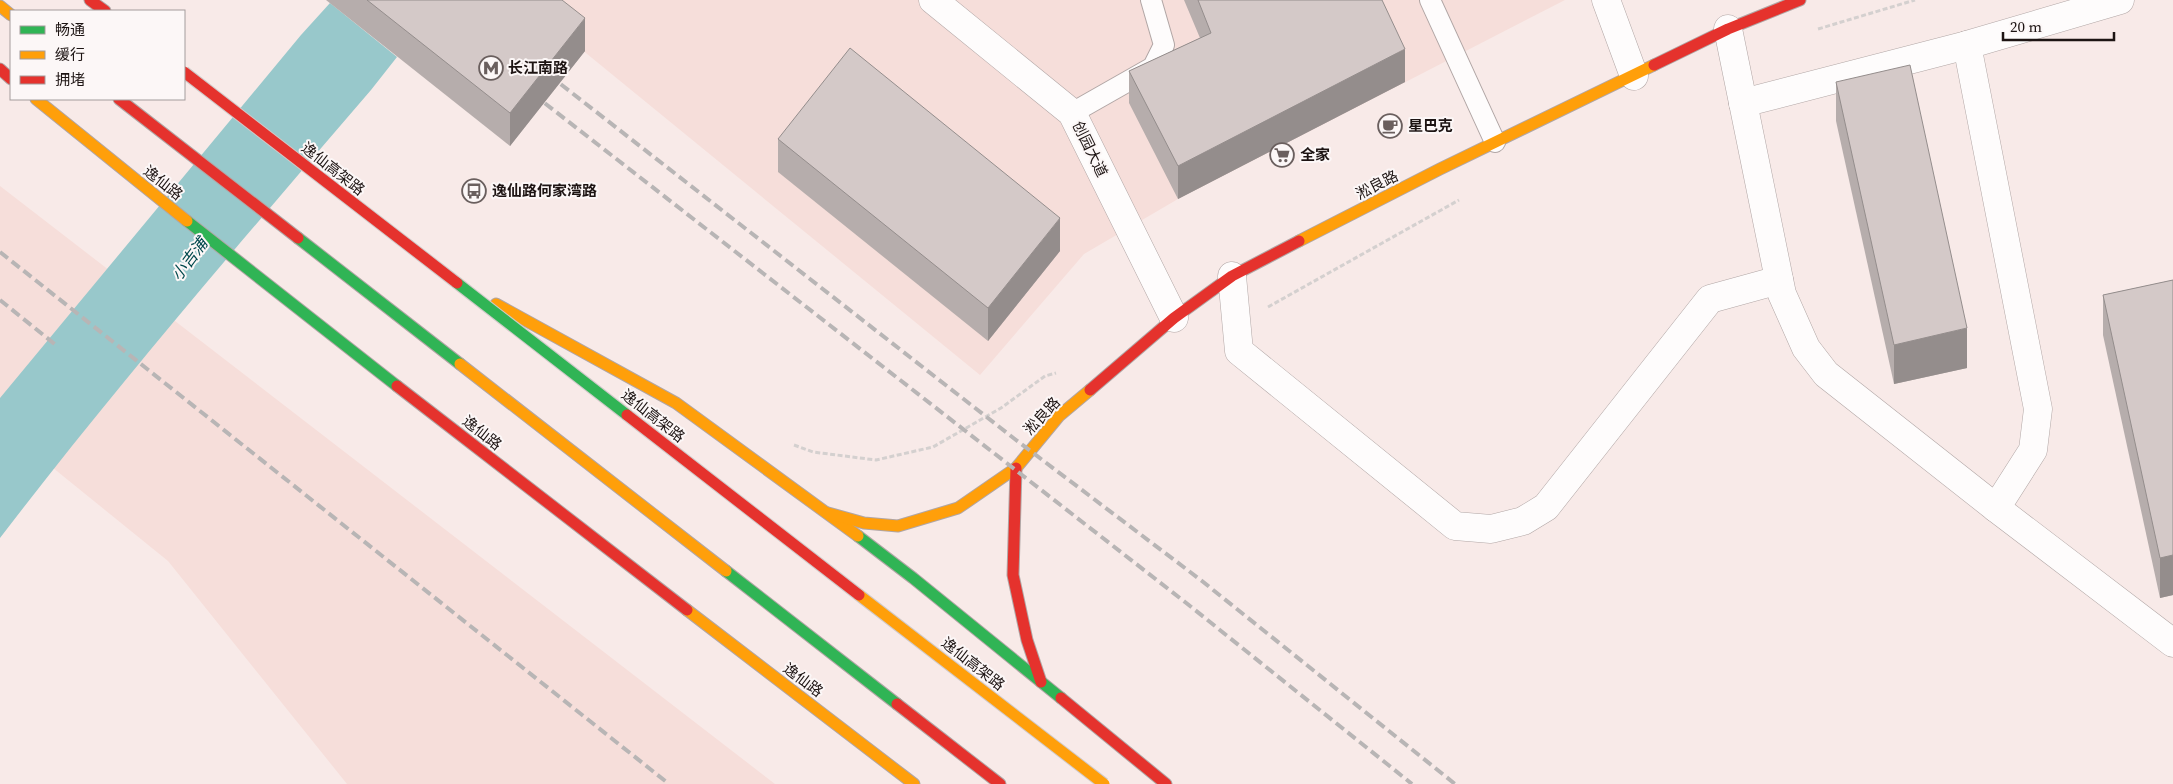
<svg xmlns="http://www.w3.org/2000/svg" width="2173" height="784" viewBox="0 0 2173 784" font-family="'Source Serif 4','Noto Sans SC',serif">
  <rect width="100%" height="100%" fill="#f8eae8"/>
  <g fill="#f6deda">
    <path d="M 521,0 L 1565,0 L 1178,199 L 1084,254 L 980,375 Z"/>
    <path d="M 0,186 L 775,784 L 347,784 L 168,561 L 0,425 Z"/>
  </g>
  <path fill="#98c8cb" d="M 330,3 L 397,57 L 371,90 C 244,238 118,384 0,538 L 0,398 L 301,35 Z"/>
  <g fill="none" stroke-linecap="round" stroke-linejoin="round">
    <g stroke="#b1a6a5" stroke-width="22">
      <g id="lane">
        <path d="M 1430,0 L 1495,142"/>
        <path d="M 1072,113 L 1153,67 L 1164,45 L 1151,0"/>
      </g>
    </g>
    <g stroke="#b1a6a5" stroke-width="29">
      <g id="street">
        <path d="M 933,0 L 1072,113 L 1174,318"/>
        <path d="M 1606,0 L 1634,76"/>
        <path d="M 1728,29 L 1782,294 L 1806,348 L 1826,374 L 1996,508 L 2173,643"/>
        <path d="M 1967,45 L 2038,409 L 2033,450 L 1996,508"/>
        <path d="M 1743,103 L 1967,45 L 2120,0"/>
        <path d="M 1232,276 L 1239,351 L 1455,526 L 1491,529 L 1523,521 L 1546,507 L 1710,299 L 1779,280"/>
      </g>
    </g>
    <g stroke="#b1a6a5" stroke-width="13">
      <g id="fast">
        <path d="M 187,221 L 397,386"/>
        <path d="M 298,238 L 460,364"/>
        <path d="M 858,536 L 913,578 L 1061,698"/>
        <path d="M 726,571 L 897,704"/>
      </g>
    </g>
    <g stroke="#b1a6a5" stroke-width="13">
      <g id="slow">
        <path d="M 0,6 L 11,15"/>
        <path d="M 36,99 L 187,221"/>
        <path d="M 1299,241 L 1440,169 L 1654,65"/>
        <path d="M 496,304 L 676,403 L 858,536"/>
        <path d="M 460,364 L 726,571"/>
        <path d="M 828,513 L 864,523 L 898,526 L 958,508 L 1016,468 L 1059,416 L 1090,390"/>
        <path d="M 687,610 L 914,784"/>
      </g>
    </g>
    <g stroke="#b1a6a5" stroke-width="13">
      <g id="jam">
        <path d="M 90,0 L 105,11"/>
        <path d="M 1654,65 L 1728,29 L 1800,0"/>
        <path d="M 0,69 L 11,79"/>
        <path d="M 119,99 L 298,238"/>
        <path d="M 397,386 L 687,610"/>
        <path d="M 1090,390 L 1174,318 L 1232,276 L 1299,241"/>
        <path d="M 1016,468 L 1013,575 L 1027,640 L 1041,682"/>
        <path d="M 1061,698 L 1166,784"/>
        <path d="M 897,704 L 1000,784"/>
      </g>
    </g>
    <g stroke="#d4d0cf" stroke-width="3" stroke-dasharray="5 2.5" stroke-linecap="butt">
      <path d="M 1818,29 L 1915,0"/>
      <path d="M 1268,307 L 1459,200"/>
      <path d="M 794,445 L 813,452 L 876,460 L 933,447 L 1001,408 L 1045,376 L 1056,373"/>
    </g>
    <use href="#lane" stroke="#fefcfc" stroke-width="20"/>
    <use href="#street" stroke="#fefcfc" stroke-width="28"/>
    <use href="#fast" stroke="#30b455" stroke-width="11"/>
    <use href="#slow" stroke="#ff9f0a" stroke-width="11"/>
    <use href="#jam" stroke="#e5322d" stroke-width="11"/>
    <g stroke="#b8b5b5" stroke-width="4" stroke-dasharray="10 5" stroke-linecap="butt">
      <path d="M 549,75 L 1016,440 L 1202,581 L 1455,784"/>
      <path d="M 533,94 L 1185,602 L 1412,784"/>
      <path d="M 0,252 L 669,784"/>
      <path d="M 0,300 L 57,346"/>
    </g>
    <g stroke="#cfc9c8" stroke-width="13" stroke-linecap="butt">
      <path id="fast-bridge" d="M 457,283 L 627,415"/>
    </g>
    <g stroke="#cfc9c8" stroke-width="13" stroke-linecap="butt">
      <path id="slow-bridge" d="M 859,595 L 1104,784"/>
    </g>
    <g stroke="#cfc9c8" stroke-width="13" stroke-linecap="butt">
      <g id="jam-bridge">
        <path d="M 184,72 L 457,283"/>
        <path d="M 627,415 L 859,595"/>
      </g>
    </g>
    <use href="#fast-bridge" stroke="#30b455" stroke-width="11"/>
    <use href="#slow-bridge" stroke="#ff9f0a" stroke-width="11"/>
    <use href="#jam-bridge" stroke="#e5322d" stroke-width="11"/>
  </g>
  <g fill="#b6adac">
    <path d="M 326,0 L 562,0 L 585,51 L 510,146 Z"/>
    <path d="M 1184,0 L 1382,0 L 1405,82 L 1178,199 L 1129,103 L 1129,71 L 1200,38 Z"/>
    <path d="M 1836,82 L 1967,368 L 1894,384 L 1836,121 Z"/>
    <path d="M 778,139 L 1060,251 L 988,341 L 778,172 Z"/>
    <path d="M 2173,280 L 2173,595 L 2160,598 L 2103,335 L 2103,295 Z"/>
  </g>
  <g fill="#948d8c">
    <path d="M 585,18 L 585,51 L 510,146 L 510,113 Z"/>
    <path d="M 1405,49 L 1405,82 L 1178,199 L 1178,166 Z"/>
    <path d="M 1060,218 L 1060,251 L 988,341 L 988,308 Z"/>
    <path d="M 1967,328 L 1967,368 L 1894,384 L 1894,345 Z"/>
    <path d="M 2173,555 L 2173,595 L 2160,598 L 2160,558 Z"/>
  </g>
  <g fill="#d4c9c8" stroke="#948d8c">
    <path d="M 367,0 L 562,0 L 585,18 L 510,113 Z"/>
    <path d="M 1198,0 L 1382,0 L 1405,49 L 1178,166 L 1129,71 L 1211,33 Z"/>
    <path d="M 850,48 L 1060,218 L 988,308 L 778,139 Z"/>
    <path d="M 1910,65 L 1967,328 L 1894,345 L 1836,82 Z"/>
    <path d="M 2173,280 L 2173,555 L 2160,558 L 2103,295 Z"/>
  </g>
  <defs>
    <g id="metro-ring" transform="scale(1.25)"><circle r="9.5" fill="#fcf7f7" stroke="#6a5f5e" stroke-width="1.5"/><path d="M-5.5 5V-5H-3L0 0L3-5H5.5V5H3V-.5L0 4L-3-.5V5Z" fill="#6a5f5e"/></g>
    <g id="cafe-ring" transform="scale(1.25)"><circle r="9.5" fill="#fcf7f7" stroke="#6a5f5e" stroke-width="1.5"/><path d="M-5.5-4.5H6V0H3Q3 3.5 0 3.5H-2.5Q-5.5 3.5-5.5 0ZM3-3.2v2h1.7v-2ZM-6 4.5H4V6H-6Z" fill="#6a5f5e"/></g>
    <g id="supermarket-ring" transform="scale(1.25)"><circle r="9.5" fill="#fcf7f7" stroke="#6a5f5e" stroke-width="1.5"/><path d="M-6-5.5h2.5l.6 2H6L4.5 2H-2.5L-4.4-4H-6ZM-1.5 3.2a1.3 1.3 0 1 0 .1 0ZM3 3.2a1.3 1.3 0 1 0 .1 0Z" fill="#6a5f5e"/></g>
    <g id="bus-ring" transform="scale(1.25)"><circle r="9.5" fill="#fcf7f7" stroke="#6a5f5e" stroke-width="1.5"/><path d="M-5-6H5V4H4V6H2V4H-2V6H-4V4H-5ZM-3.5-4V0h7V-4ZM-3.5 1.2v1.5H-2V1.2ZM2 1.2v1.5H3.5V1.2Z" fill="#6a5f5e"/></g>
  </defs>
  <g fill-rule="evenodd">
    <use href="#metro-ring" x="491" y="68"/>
    <use href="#cafe-ring" x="1390" y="126"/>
    <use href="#supermarket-ring" x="1282" y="155"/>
    <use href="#bus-ring" x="474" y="191"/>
  </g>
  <g text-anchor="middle" stroke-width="4" stroke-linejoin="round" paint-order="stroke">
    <g font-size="15" font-weight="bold" fill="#1d1413" stroke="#fcf7f7" text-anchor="start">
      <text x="508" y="73">长江南路</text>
      <text x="1408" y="131">星巴克</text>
      <text x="1300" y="160">全家</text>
      <text x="492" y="196">逸仙路何家湾路</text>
    </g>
    <g font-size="15" fill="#1d1413" stroke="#fcf7f7">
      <text transform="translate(1090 149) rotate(64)" y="5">创园大道</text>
      <text transform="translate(333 169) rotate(38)" y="5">逸仙高架路</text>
      <text transform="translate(163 183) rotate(38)" y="5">逸仙路</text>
      <text transform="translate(1377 185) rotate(-27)" y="5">淞良路</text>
      <text transform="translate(653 416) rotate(38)" y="5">逸仙高架路</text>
      <text transform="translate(1042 416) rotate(-47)" y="5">淞良路</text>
      <text transform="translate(482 433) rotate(38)" y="5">逸仙路</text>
      <text transform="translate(973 664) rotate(38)" y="5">逸仙高架路</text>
      <text transform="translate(803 680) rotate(37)" y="5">逸仙路</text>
    </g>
    <g font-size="16" font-style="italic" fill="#00484c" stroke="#fcf7f7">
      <text transform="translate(189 259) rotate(-53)" y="6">小吉浦</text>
    </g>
  </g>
  <rect x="10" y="10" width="175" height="90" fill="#fcf7f7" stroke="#a39c9c"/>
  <rect x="20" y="26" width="25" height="8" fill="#30b455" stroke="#a39c9c"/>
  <text x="55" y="35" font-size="15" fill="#1d1413">畅通</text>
  <rect x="20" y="51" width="25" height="8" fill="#ff9f0a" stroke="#a39c9c"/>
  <text x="55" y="60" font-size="15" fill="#1d1413">缓行</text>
  <rect x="20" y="76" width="25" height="8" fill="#e5322d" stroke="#a39c9c"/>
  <text x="55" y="85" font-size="15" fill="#1d1413">拥堵</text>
  <path d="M2003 32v8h111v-8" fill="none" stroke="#1d1413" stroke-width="2.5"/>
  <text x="2010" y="32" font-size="15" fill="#1d1413" stroke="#fcf7f7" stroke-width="4" paint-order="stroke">20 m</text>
</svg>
